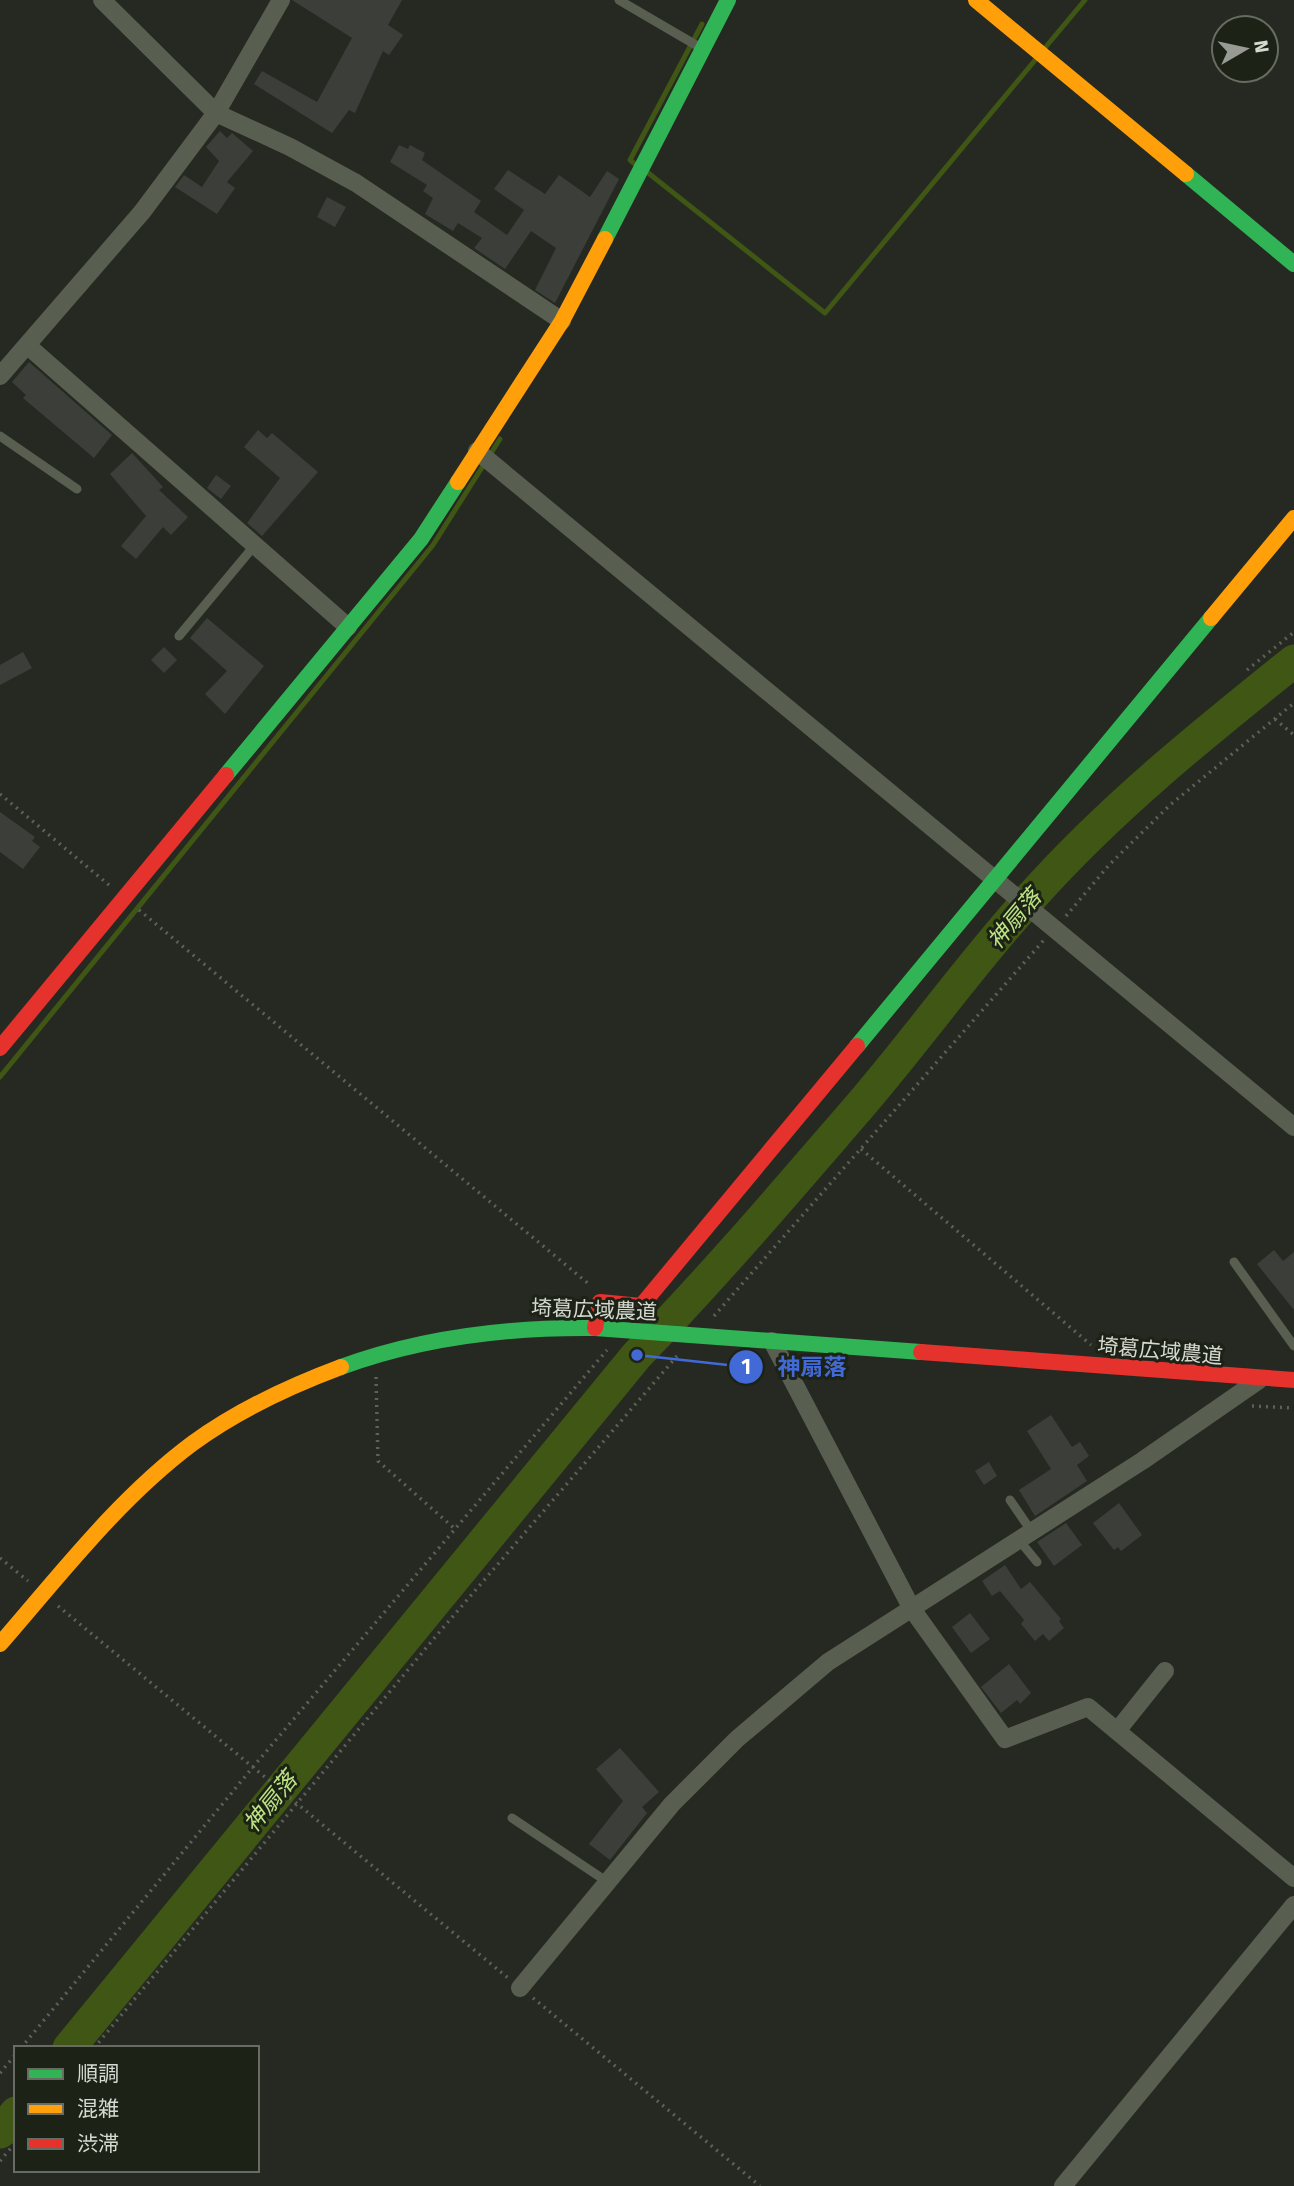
<svg xmlns="http://www.w3.org/2000/svg" width="1294" height="2186" viewBox="0 0 1294 2186" font-family="'Fira Sans','Noto Sans JP',sans-serif">
  <rect width="100%" height="100%" fill="#262922"/>
  <g fill="none" stroke-linecap="round" stroke-linejoin="round">
    <g stroke="#3f5614" stroke-width="5">
      <path d="M 1044,49 L 1085,0"/>
      <path d="M 636,165 L 630,160 L 702,24"/>
      <path d="M 647,172 L 825,313 L 1036,59"/>
      <path d="M 0,1077 L 433,545 L 500,439"/>
    </g>
    <g stroke="#3f5614" stroke-width="33">
      <path d="M 69,2048 L 637,1355 C 712,1278 782,1196 852,1115 C 915,1043 970,964 1034,894 C 1112,807 1203,734 1294,661"/>
      <path d="M 0,2132 L 16,2113"/>
    </g>
  </g>
  <g fill="#3c3e39">
    <path d="M 292,0 L 402,0 L 388,25 L 403,35 L 389,55 L 383,51 L 355,113 L 349,110 L 332,133 L 254,84 L 262,71 L 317,102 L 352,38 Z"/>
    <path d="M 220,131 L 227,138 L 232,133 L 253,151 L 227,182 L 235,188 L 217,214 L 175,187 L 184,175 L 202,187 L 219,161 L 206,147 Z"/>
    <path d="M 399,145 L 408,149 L 410,145 L 425,153 L 422,160 L 481,201 L 474,212 L 507,235 L 524,210 L 494,189 L 508,170 L 545,194 L 559,175 L 590,197 L 607,171 L 619,179 L 555,303 L 535,290 L 556,248 L 531,231 L 505,269 L 474,248 L 482,238 L 458,223 L 453,231 L 425,214 L 433,198 L 423,191 L 427,185 L 390,162 Z"/>
    <path d="M 327,197 L 346,207 L 335,227 L 317,217 Z"/>
    <path d="M 29,362 L 112,435 L 94,458 L 23,398 L 26,395 L 12,382 Z"/>
    <path d="M 258,430 L 267,438 L 272,433 L 318,472 L 262,536 L 247,523 L 280,478 L 244,447 Z"/>
    <path d="M 132,453 L 163,487 L 159,490 L 188,517 L 171,535 L 163,527 L 136,559 L 121,546 L 146,516 L 110,474 Z"/>
    <path d="M 216,475 L 231,486 L 221,499 L 207,488 Z"/>
    <path d="M 207,618 L 264,666 L 225,714 L 205,694 L 227,671 L 190,638 Z"/>
    <path d="M 164,647 L 177,660 L 164,673 L 151,660 Z"/>
    <path d="M 23,652 L 32,668 L 0,685 L 0,665 Z"/>
    <path d="M 0,812 L 35,837 L 32,841 L 40,847 L 23,869 L 0,852 Z"/>
    <path d="M 1274,1250 L 1283,1261 L 1294,1252 L 1294,1310 L 1257,1264 Z"/>
    <path d="M 1051,1415 L 1072,1447 L 1080,1442 L 1089,1456 L 1077,1465 L 1087,1481 L 1035,1516 L 1019,1490 L 1051,1469 L 1027,1431 Z"/>
    <path d="M 989,1462 L 997,1476 L 984,1485 L 975,1471 Z"/>
    <path d="M 1119,1503 L 1142,1535 L 1121,1551 L 1118,1547 L 1114,1550 L 1093,1523 Z"/>
    <path d="M 1066,1523 L 1082,1545 L 1054,1566 L 1037,1542 Z"/>
    <path d="M 1005,1565 L 1021,1589 L 1030,1582 L 1061,1619 L 1059,1621 L 1064,1628 L 1049,1641 L 1043,1634 L 1035,1641 L 1021,1624 L 1024,1620 L 1000,1591 L 992,1596 L 982,1581 Z"/>
    <path d="M 970,1613 L 990,1639 L 971,1653 L 952,1627 Z"/>
    <path d="M 1009,1664 L 1031,1693 L 1020,1704 L 1017,1700 L 1001,1713 L 981,1687 Z"/>
    <path d="M 620,1748 L 659,1792 L 642,1807 L 647,1813 L 610,1860 L 589,1844 L 623,1801 L 596,1769 Z"/>
  </g>
  <g fill="none" stroke-linecap="round" stroke-linejoin="round">
    <g stroke="#5d6157" stroke-width="3.5" stroke-dasharray="2 5" stroke-linecap="butt">
      <path d="M 1247,670 L 1294,632"/>
      <path d="M 1275,719 L 1294,735"/>
      <path d="M 0,794 L 109,885"/>
      <path d="M 139,910 L 590,1285"/>
      <path d="M 1066,916 L 1109,865 L 1170,805 L 1294,703"/>
      <path d="M 861,1149 L 1091,1345"/>
      <path d="M 714,1316 L 1044,940"/>
      <path d="M 376,1377 L 378,1461 L 455,1529"/>
      <path d="M 1252,1406 L 1294,1408"/>
      <path d="M 0,1558 L 28,1581"/>
      <path d="M 58,1606 L 508,1978"/>
      <path d="M 533,1998 L 760,2186"/>
      <path d="M 21,2048 L 253,1767 L 607,1350"/>
      <path d="M 94,2048 L 436,1636 L 677,1356"/>
      <path d="M 0,2073 L 16,2054"/>
      <path d="M 0,2161 L 16,2142"/>
    </g>
    <g stroke="#595f50" stroke-width="9">
      <path d="M 619,0 L 701,48"/>
      <path d="M 0,436 L 77,489"/>
      <path d="M 179,636 L 255,545"/>
      <path d="M 1234,1262 L 1294,1346"/>
      <path d="M 1010,1500 L 1032,1532"/>
      <path d="M 1019,1540 L 1037,1562"/>
      <path d="M 512,1818 L 606,1881"/>
    </g>
    <g stroke="#595f50" stroke-width="18">
      <path d="M 281,0 L 216,113 L 290,147 L 356,183 L 562,321"/>
      <path d="M 28,346 L 348,627"/>
      <path d="M 0,376 L 142,212 L 216,113 L 102,0"/>
      <path d="M 477,451 L 1294,1127"/>
      <path d="M 772,1341 L 912,1609 L 1005,1739 L 1088,1707 L 1294,1878"/>
      <path d="M 1117,1731 L 1165,1671"/>
      <path d="M 520,1988 L 672,1804 L 737,1739 L 828,1662 L 1142,1461 L 1259,1380"/>
      <path d="M 1063,2186 L 1294,1905"/>
    </g>
    <g stroke="#30b455" stroke-width="16">
      <path d="M 1186,174 L 1294,264"/>
      <path d="M 605,239 L 728,0"/>
      <path d="M 226,775 L 421,539 L 458,482"/>
      <path d="M 857,1046 L 1211,618"/>
      <path d="M 341,1367 C 423,1337 508,1327 595,1328 L 921,1352"/>
    </g>
    <g stroke="#ff9f0a" stroke-width="16">
      <path d="M 976,0 L 1186,174"/>
      <path d="M 458,482 L 562,321 L 605,239"/>
      <path d="M 1211,618 L 1294,518"/>
      <path d="M 0,1644 C 60,1575 119,1498 193,1443 C 237,1411 290,1386 341,1367"/>
    </g>
    <g stroke="#e5322d" stroke-width="16">
      <path d="M 0,1048 L 226,775"/>
      <path d="M 595,1328 L 600,1302 L 641,1306 L 857,1046"/>
      <path d="M 921,1352 L 1294,1380"/>
    </g>
  </g>
  <g text-anchor="middle" stroke-width="6" stroke-linejoin="round" paint-order="stroke">
    <g font-size="21" fill="#d5d9d1" stroke="#1d2216">
      <text transform="translate(594 1310) rotate(2)" y="7">埼葛広域農道</text>
      <text transform="translate(1160 1351) rotate(5)" y="7">埼葛広域農道</text>
    </g>
    <g font-size="23" font-style="italic" fill="#bde484" stroke="#1d2216">
      <text transform="translate(1014 919) rotate(-50)" y="8">神扇落</text>
      <text transform="translate(270 1802) rotate(-51)" y="8">神扇落</text>
    </g>
  </g>
  <path fill="none" stroke="#426ad7" stroke-width="2.5" d="M637 1355L746 1367"/>
  <g fill="#426ad7" stroke="#1d2216" stroke-width="2.5">
    <circle cx="637" cy="1355" r="7"/>
    <circle cx="746" cy="1367" r="18"/>
  </g>
  <g font-size="21" text-anchor="middle" font-weight="bold" fill="#fff">
    <text x="746" y="1374">1</text>
  </g>
  <g font-size="23" text-anchor="middle" font-weight="bold" fill="#426ad7" stroke="#1d2216" stroke-width="6" stroke-linejoin="round" paint-order="stroke">
    <text x="812" y="1375">神扇落</text>
  </g>
  <rect x="14" y="2046" width="245" height="126" fill="#1d2216" stroke="#676b61" stroke-width="2"/>
  <rect x="28" y="2069" width="35" height="10" fill="#30b455" stroke="#676b61" stroke-width="2"/>
  <text x="77" y="2081" font-size="21" fill="#d5d9d1">順調</text>
  <rect x="28" y="2104" width="35" height="10" fill="#ff9f0a" stroke="#676b61" stroke-width="2"/>
  <text x="77" y="2116" font-size="21" fill="#d5d9d1">混雑</text>
  <rect x="28" y="2139" width="35" height="10" fill="#e5322d" stroke="#676b61" stroke-width="2"/>
  <text x="77" y="2151" font-size="21" fill="#d5d9d1">渋滞</text>
  <g transform="translate(1245 49) rotate(81)"><circle r="33" fill="#1d2216" stroke="#676b61" stroke-width="2"/>
  <path d="M0-5L12 26L0 18L-12 26Z" fill="#989b94"/>
  <text y="-10" font-size="19" font-weight="bold" text-anchor="middle" fill="#d5d9d1">N</text>
  </g>
</svg>
